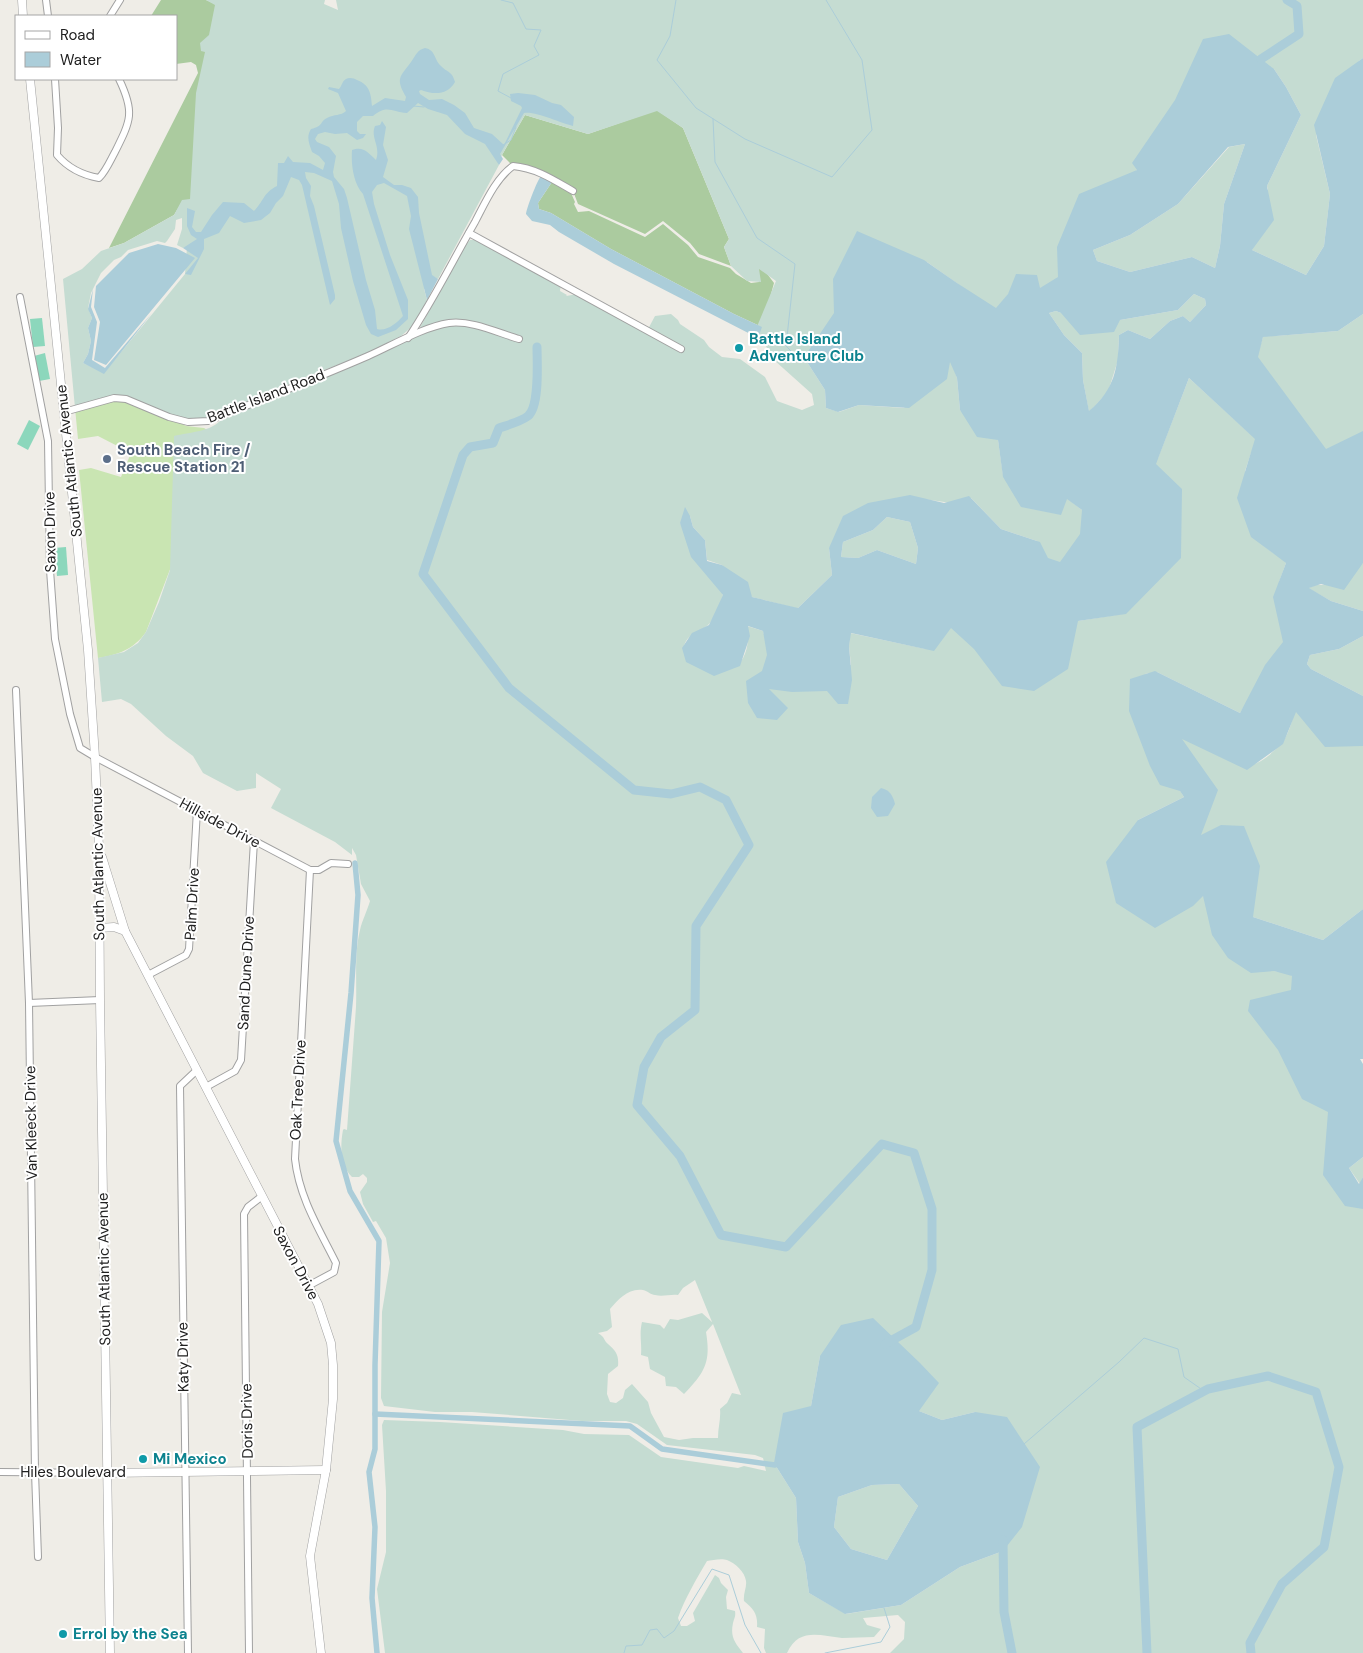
<svg xmlns="http://www.w3.org/2000/svg" width="1363" height="1653" viewBox="0 0 1363 1653" font-family="'DM Sans',sans-serif">
  <rect width="100%" height="100%" fill="#efede7"/>
  <path fill="#c9e5b2" d="M 113,396 L 149,406 L 186,426 L 204,428 L 212,433 L 197,499 L 146,632 C 134,649 118,655 98,658 L 79,470 L 91,468 L 121,477 L 131,453 L 98,436 L 78,439 L 75,408 Z"/>
  <g fill="#abcb9f">
    <path d="M 161,0 L 206,0 L 215,4 L 220,17 L 211,52 L 192,204 L 183,200 L 174,215 L 124,243 L 109,248 L 198,73 L 196,65 L 191,62 L 176,64 L 176,16 L 151,16 Z"/>
    <path d="M 657,110 L 683,128 L 729,239 L 724,247 L 731,266 L 699,254 L 690,243 L 663,221 L 645,234 L 578,204 L 573,191 L 538,171 L 513,166 L 502,155 L 525,115 L 588,134 Z"/>
    <path d="M 552,182 L 571,193 L 575,202 L 574,204 L 578,212 L 589,211 L 645,237 L 663,224 L 688,245 L 698,257 L 730,268 L 736,274 L 751,283 L 759,282 L 757,269 L 762,267 L 774,283 L 762,327 L 734,314 L 611,249 L 551,213 L 539,209 L 538,203 Z"/>
  </g>
  <g fill="#c5dcd2" fill-rule="evenodd">
    <path d="M 206,0 L 325,0 L 324,4 L 338,10 L 336,0 L 1363,0 L 1363,58 L 1359,61 L 1316,135 L 1330,194 L 1324,246 L 1306,275 L 1252,250 L 1268,189 L 1267,186 L 1301,115 L 1286,87 L 1274,69 L 1192,98 L 1156,141 L 1067,275 L 1039,289 L 1012,289 L 996,311 L 927,262 L 850,302 L 807,362 L 825,390 L 826,408 L 839,412 L 859,405 L 904,408 L 951,360 L 957,378 L 960,410 L 998,440 L 1003,475 L 1067,498 L 1082,510 L 1084,530 L 1063,564 L 1048,559 L 1037,541 L 1001,529 L 971,498 L 958,504 L 910,497 L 829,548 L 832,575 L 798,608 L 795,608 L 752,597 L 722,565 L 707,560 L 705,540 L 693,527 L 690,516 L 680,523 L 722,591 L 723,596 C 720,603 713,621 708,625 C 697,634 686,633 683,650 L 736,666 C 747,659 750,638 747,626 L 763,631 L 767,645 L 767,659 L 763,688 L 851,665 L 849,646 L 850,633 L 926,649 L 951,626 L 1078,621 L 1122,614 L 1156,459 L 1158,458 L 1189,378 L 1248,432 L 1260,439 L 1251,453 L 1245,471 L 1264,546 L 1276,555 L 1281,554 L 1286,563 L 1279,582 L 1286,640 L 1240,713 L 1157,672 L 1145,674 L 1179,789 L 1184,797 L 1138,820 L 1203,896 L 1274,971 L 1288,973 L 1295,978 L 1327,1098 L 1331,1123 L 1363,1209 L 1363,1653 L 890,1653 L 904,1639 L 905,1622 L 898,1615 L 863,1618 L 867,1625 L 881,1629 L 874,1637 C 864,1637 853,1638 842,1638 C 820,1636 799,1627 787,1653 L 766,1653 L 764,1648 L 765,1629 L 757,1627 C 758,1615 754,1609 744,1601 C 743,1594 747,1587 746,1581 C 745,1572 735,1563 727,1560 C 722,1558 712,1560 707,1561 C 696,1580 685,1598 678,1618 L 681,1626 L 687,1626 L 695,1621 L 693,1613 L 715,1575 L 719,1578 L 721,1583 L 728,1590 L 726,1597 L 727,1609 L 735,1611 C 736,1617 734,1618 733,1623 C 730,1637 735,1643 743,1653 L 385,1653 L 377,1589 L 386,1552 L 386,1491 L 382,1425 L 384,1420 L 440,1422 L 563,1430 L 584,1434 L 629,1435 L 661,1457 L 738,1468 L 744,1466 L 766,1471 L 763,1458 L 755,1455 L 667,1445 L 637,1424 L 626,1421 L 582,1421 L 472,1412 L 435,1412 L 384,1406 L 381,1398 L 382,1312 L 390,1263 L 386,1238 L 376,1221 L 373,1222 L 363,1204 L 360,1192 L 367,1182 L 367,1178 L 363,1174 L 359,1177 L 352,1177 C 340,1165 340,1146 343,1130 L 344,1129 L 347,1130 C 350,1089 353,1049 356,1007 C 357,982 354,955 360,930 C 362,921 367,911 370,901 L 361,884 L 356,855 L 352,848 L 352,855 L 335,842 L 271,808 L 281,789 L 256,773 L 256,788 L 237,791 L 203,773 L 193,756 L 166,736 L 131,704 L 121,699 L 102,702 L 98,658 L 124,652 L 138,643 L 146,632 L 159,602 L 170,570 L 174,436 C 190,432 211,432 222,419 L 416,335 L 462,250 L 470,240 L 475,240 L 561,284 L 560,291 L 567,295 L 566,296 L 578,294 L 647,331 L 655,316 L 671,314 L 678,320 L 680,324 L 704,340 L 709,347 L 722,357 L 740,359 L 765,377 L 777,401 L 802,410 L 814,405 L 812,394 L 774,360 L 756,329 L 776,281 L 759,269 L 761,282 L 747,281 L 731,266 L 724,247 L 729,239 L 683,128 L 657,111 L 588,134 L 525,115 L 498,162 L 499,165 L 438,279 L 432,276 L 424,289 L 427,300 L 414,325 L 401,336 L 364,355 L 308,376 L 209,419 L 189,420 L 113,396 L 75,408 L 63,279 L 82,269 L 101,251 L 124,243 L 174,215 L 182,200 L 190,199 L 196,93 L 205,52 L 201,51 L 200,43 L 209,35 L 215,5 ZM 182,218 L 182,229 L 177,245 L 183,248 L 187,247 L 185,274 L 104,373 L 83,363 L 88,354 L 91,341 L 88,328 L 92,318 L 88,308 L 91,293 L 101,273 L 114,260 L 121,257 L 128,250 L 157,241 L 165,243 L 167,241 L 175,229 L 176,220 ZM 695,1280 L 712,1322 L 702,1313 L 678,1320 L 670,1319 L 664,1329 L 660,1325 L 642,1322 C 639,1335 642,1342 641,1355 L 648,1357 L 650,1369 L 665,1377 L 666,1386 L 676,1387 L 684,1394 C 705,1372 711,1362 706,1332 L 713,1324 L 741,1395 L 732,1393 L 727,1403 L 720,1409 C 721,1419 718,1427 718,1438 L 693,1438 L 679,1440 L 664,1437 L 651,1413 L 648,1402 L 632,1384 L 625,1390 L 623,1398 L 616,1403 L 610,1402 L 607,1394 L 608,1374 L 618,1366 C 619,1355 616,1351 608,1344 C 603,1340 606,1338 598,1333 L 607,1331 L 612,1327 L 610,1309 C 619,1299 628,1288 643,1290 C 648,1291 651,1295 655,1295 C 663,1297 670,1294 678,1295 L 683,1288 ZM 820,1356 L 919,1411 L 942,1420 L 975,1412 L 1003,1551 L 960,1567 L 901,1605 L 846,1614 L 809,1593 L 805,1563 L 798,1542 L 796,1498 L 774,1463 L 811,1406 Z"/>
    <path d="M 1245,144 L 1224,204 L 1220,246 L 1215,268 L 1192,257 L 1130,272 L 1097,261 L 1093,250 L 1130,235 L 1178,204 L 1229,147 Z"/>
    <path d="M 1194,294 L 1205,299 L 1206,305 L 1190,322 L 1183,316 L 1170,321 L 1150,339 L 1128,330 L 1119,335 L 1118,360 L 1108,392 L 1089,412 L 1083,380 L 1082,353 L 1064,335 L 1049,313 L 1056,311 L 1061,313 L 1120,320 L 1178,310 Z"/>
    <path d="M 1363,314 L 1363,438 L 1325,454 L 1255,363 L 1263,337 L 1271,334 L 1275,336 L 1338,331 Z"/>
    <path d="M 887,517 L 910,522 L 918,548 L 916,564 L 877,550 L 858,558 L 841,557 L 843,542 L 873,530 Z"/>
    <path d="M 1363,563 L 1363,611 L 1331,601 L 1308,588 L 1316,585 L 1323,585 Z"/>
    <path d="M 1363,636 L 1363,696 L 1311,669 L 1307,664 L 1310,655 L 1339,649 Z"/>
    <path d="M 1145,690 C 1172,718 1199,755 1238,762 C 1243,763 1249,765 1254,764 C 1264,761 1277,749 1284,740 C 1289,732 1292,721 1295,711 L 1363,743 L 1363,909 L 1323,940 L 1253,917 L 1200,835 L 1213,801 Z"/>
    <path d="M 1363,1157 L 1363,1177 L 1360,1184 L 1349,1168 Z"/>
    <path d="M 899,1484 L 918,1506 L 887,1560 L 851,1549 L 834,1527 L 838,1497 L 872,1485 Z"/>
  </g>
  <g fill="#8cd7bc">
    <path d="M 42,318 L 45,346 L 33,347 L 30,319 Z"/>
    <path d="M 45,353 L 50,379 L 39,381 L 34,356 Z"/>
    <path d="M 29,420 L 40,426 L 28,450 L 17,444 Z"/>
    <path d="M 66,547 L 68,575 L 57,576 L 54,548 Z"/>
  </g>
  <g fill="#abcdd9" fill-rule="evenodd">
    <path d="M 1229,34 L 1274,69 L 1286,87 L 1301,115 L 1267,186 L 1274,220 L 1252,250 L 1306,275 L 1324,246 L 1330,194 L 1314,125 L 1335,78 L 1363,58 L 1363,314 L 1338,331 L 1263,337 L 1258,357 L 1326,449 L 1363,431 L 1363,563 L 1344,590 L 1321,584 L 1309,588 L 1331,601 L 1363,611 L 1363,636 L 1339,649 L 1310,655 L 1307,664 L 1311,669 L 1363,696 L 1363,746 L 1325,747 L 1296,712 L 1283,744 L 1247,770 L 1182,739 L 1218,790 L 1201,835 L 1221,825 L 1244,826 L 1260,866 L 1253,917 L 1323,940 L 1363,909 L 1363,1059 L 1360,1059 L 1363,1064 L 1363,1157 L 1349,1168 L 1359,1184 L 1363,1177 L 1363,1209 L 1345,1206 L 1323,1175 L 1328,1112 L 1302,1099 L 1278,1050 L 1248,1011 L 1250,1000 L 1291,990 L 1292,976 L 1274,971 L 1251,973 L 1228,958 L 1212,935 L 1203,896 L 1193,906 L 1155,928 L 1116,903 L 1106,862 L 1138,820 L 1184,797 L 1180,791 L 1160,785 L 1150,766 L 1129,711 L 1130,679 L 1155,671 L 1240,713 L 1265,665 L 1283,642 L 1273,597 L 1286,563 L 1251,537 L 1237,498 L 1255,439 L 1189,378 L 1156,464 L 1182,489 L 1181,558 L 1126,614 L 1078,621 L 1068,669 L 1034,691 L 1002,686 L 974,649 L 951,628 L 934,651 L 851,633 L 849,646 L 852,680 L 848,704 L 838,704 L 827,691 L 792,692 L 769,689 L 788,708 L 777,720 L 757,718 L 748,703 L 746,681 L 762,671 L 767,655 L 763,631 L 748,626 L 750,636 L 740,666 L 714,676 L 686,662 L 682,648 L 692,633 L 709,625 L 723,595 L 691,557 L 680,523 L 685,507 L 690,516 L 693,527 L 705,540 L 707,561 L 722,565 L 748,582 L 752,597 L 798,608 L 832,575 L 829,548 L 843,516 L 868,503 L 910,495 L 944,503 L 969,496 L 1001,529 L 1040,542 L 1048,558 L 1060,562 L 1080,534 L 1082,510 L 1067,499 L 1061,515 L 1021,507 L 1003,477 L 998,440 L 977,437 L 960,410 L 957,378 L 950,362 L 947,379 L 909,408 L 859,405 L 838,412 L 826,408 L 825,390 L 807,362 L 807,353 L 834,313 L 833,279 L 857,231 L 924,260 L 957,283 L 996,308 L 1008,294 L 1016,274 L 1037,275 L 1040,288 L 1058,277 L 1057,247 L 1079,194 L 1137,170 L 1132,163 L 1175,100 L 1203,39 ZM 1245,144 L 1224,204 L 1220,246 L 1215,268 L 1192,257 L 1130,272 L 1097,261 L 1093,250 L 1130,235 L 1178,204 L 1228,147 ZM 1194,294 L 1205,299 L 1206,305 L 1190,322 L 1183,316 L 1170,321 L 1150,339 L 1128,330 L 1119,335 C 1118,368 1115,389 1089,411 L 1083,380 L 1082,353 L 1064,335 L 1049,313 L 1056,311 L 1061,313 L 1080,335 L 1114,332 L 1120,320 L 1178,310 ZM 887,517 L 910,522 L 918,548 L 916,564 L 877,550 L 858,558 L 841,557 L 843,542 L 873,530 Z"/>
    <path d="M 425,48 C 436,50 434,60 441,66 C 448,73 452,71 455,82 C 448,95 434,95 421,90 L 419,91 L 420,94 L 429,100 L 442,99 L 454,105 L 465,113 L 474,128 L 492,134 L 504,145 L 522,108 L 521,106 L 511,101 L 510,94 L 518,93 L 535,95 L 552,103 L 561,105 L 574,117 L 573,126 C 560,123 536,111 524,113 L 500,154 L 503,159 L 499,165 L 485,144 L 465,134 L 447,115 L 428,109 L 418,103 L 407,113 C 392,112 387,104 373,116 L 363,116 L 357,122 L 357,131 L 360,134 L 366,134 L 363,138 L 357,140 L 347,133 L 335,134 L 325,132 L 318,134 L 315,139 L 317,142 L 329,147 L 336,156 L 333,172 L 334,177 L 344,189 L 347,198 L 366,280 L 375,310 L 377,329 C 386,332 397,323 403,316 L 363,194 C 353,183 351,164 352,150 C 364,146 368,153 376,160 C 381,146 370,138 375,126 L 380,125 L 382,121 L 386,127 L 383,145 L 388,160 L 383,177 L 394,185 L 402,185 L 411,188 L 418,197 L 419,213 L 432,275 L 438,279 L 427,300 L 409,229 L 411,216 L 407,196 L 384,183 L 377,185 L 372,192 L 374,204 L 390,255 L 408,300 L 408,319 L 396,330 L 378,337 L 371,334 L 366,325 L 353,281 L 341,228 L 339,204 L 332,181 L 314,173 L 305,172 L 306,178 L 311,186 L 310,196 L 314,206 L 335,295 L 335,299 L 330,305 L 302,185 L 299,180 L 291,177 L 283,196 L 276,203 L 270,213 L 261,220 L 244,223 L 230,216 L 219,233 L 204,239 L 204,249 L 191,275 L 185,274 L 198,258 L 183,248 L 197,239 L 191,235 L 187,226 L 187,208 L 195,211 L 192,227 L 196,232 L 201,232 L 212,215 L 223,202 L 244,203 L 254,211 C 264,201 263,193 277,186 L 278,163 L 284,163 L 288,156 L 293,162 L 310,163 L 323,170 L 325,163 L 319,156 L 312,152 C 309,143 306,137 311,129 C 324,126 319,122 327,118 C 334,114 341,116 346,111 L 338,93 L 328,89 L 329,87 L 339,89 C 342,86 342,81 346,79 C 349,77 354,78 357,80 C 370,85 371,94 372,106 L 385,98 L 405,101 L 406,97 C 395,78 400,77 411,62 C 416,55 417,50 425,48 Z"/>
    <path d="M 541,176 L 552,182 L 538,203 L 539,209 L 551,213 L 611,249 L 734,314 L 762,327 L 758,338 L 614,264 L 559,232 L 550,225 L 532,221 L 526,214 C 527,207 537,181 541,176 Z"/>
    <path d="M 158,244 L 176,248 L 195,258 L 106,365 L 94,360 L 100,322 L 94,307 L 96,286 L 129,253 Z"/>
    <path d="M 93,289 L 91,307 L 97,322 L 92,360 L 105,368 L 152,313 L 104,374 L 83,363 L 88,354 L 91,341 L 88,328 L 92,318 L 88,309 Z"/>
    <path d="M 881,788 C 890,790 893,796 895,804 L 888,816 L 877,817 L 871,808 L 872,797 Z"/>
    <path d="M 873,1318 L 920,1363 L 939,1383 L 919,1411 L 942,1420 L 975,1412 L 1007,1417 L 1040,1467 L 1022,1527 L 1003,1551 L 960,1567 L 901,1605 L 845,1614 L 809,1593 L 805,1563 L 798,1542 L 796,1498 L 774,1463 L 783,1413 L 811,1406 L 820,1356 L 841,1325 ZM 899,1484 L 918,1506 L 887,1560 L 851,1549 L 834,1527 L 838,1497 L 872,1485 Z"/>
  </g>
  <g fill="none" stroke-linecap="round" stroke-linejoin="round">
    <g stroke="#abcdd9" stroke-width="1">
      <path d="M 501,0 L 513,3 L 526,29 L 541,30 L 534,46 L 539,55 L 503,74 L 498,91 L 511,98"/>
      <path d="M 676,0 L 670,36 L 657,60 L 696,108 L 745,139 L 832,177 L 872,130 L 862,60 L 826,0"/>
      <path d="M 413,106 L 424,107"/>
      <path d="M 713,119 L 715,162 L 757,238 L 795,264 L 786,346 L 799,359 L 807,362"/>
      <path d="M 503,145 L 511,140 L 516,127"/>
      <path d="M 1024,1444 L 1119,1362 L 1144,1338 L 1178,1349 L 1184,1377 L 1204,1391"/>
      <path d="M 624,1653 L 626,1646 L 642,1645 L 650,1630 L 657,1629 L 664,1638 L 674,1631 L 712,1569 L 729,1575 L 745,1625 L 761,1653"/>
      <path d="M 825,1653 L 881,1642 L 890,1627 L 884,1608"/>
    </g>
    <g stroke="#abcdd9" stroke-width="5.5">
      <path d="M 355,863 L 358,895 L 351,993 L 336,1141 L 350,1191 L 379,1241 L 375,1365 L 375,1449 L 369,1472 L 375,1527 L 372,1598 L 377,1653"/>
      <path d="M 375,1414 L 630,1426 L 662,1449 L 775,1465"/>
    </g>
    <g stroke="#abcdd9" stroke-width="9">
      <path d="M 1261,59 L 1299,34 L 1297,6 L 1287,0"/>
      <path d="M 537,347 C 537,362 540,406 528,416 C 520,422 508,425 499,428 L 493,443 L 470,447 L 463,455 L 423,574 L 509,688 L 634,790 L 671,794 L 700,787 L 726,800 L 749,845 L 696,926 L 695,1010 L 661,1037 L 644,1067 L 637,1105 L 680,1156 L 721,1235 L 786,1247 L 882,1144 L 914,1153 L 932,1209 L 932,1270 L 916,1327 L 885,1344"/>
      <path d="M 1003,1540 L 1004,1612 L 1012,1653"/>
      <path d="M 1147,1653 L 1137,1427 L 1208,1389 L 1268,1376 L 1316,1392 L 1339,1467 L 1324,1547 L 1282,1584 L 1250,1643 L 1251,1653"/>
    </g>
    <g stroke="#a1a1a1" stroke-width="8">
      <g id="minor">
        <path d="M 46,0 L 48,16"/>
        <path d="M 110,16 L 120,0"/>
        <path d="M 55,79 L 58,128 L 57,155 C 68,168 82,175 99,178 C 106,171 110,161 115,152 C 131,120 135,112 119,79"/>
        <path d="M 469,233 L 681,349"/>
        <path d="M 20,297 L 48,441 L 50,570 L 55,639 L 70,714 L 80,748 L 95,757 L 310,870 L 319,870 L 331,863 L 348,864"/>
        <path d="M 408,338 C 433,301 453,260 475,222 C 485,203 496,178 513,166 C 536,168 554,180 573,191"/>
        <path d="M 64,412 L 114,398 L 126,399 L 169,417 L 188,422 L 208,421 C 261,400 315,379 368,356 C 391,346 423,327 449,323 C 472,320 498,333 519,339"/>
        <path d="M 16,690 L 29,1003 L 35,1472 L 38,1557"/>
        <path d="M 148,975 L 186,955 L 189,949 L 197,810"/>
        <path d="M 29,1003 L 100,1000"/>
        <path d="M 206,1087 L 235,1071 L 241,1060 L 254,841"/>
        <path d="M 308,1286 L 334,1272 L 336,1263 C 319,1229 299,1197 295,1159 L 310,870"/>
        <path d="M 0,1472 L 107,1473"/>
        <path d="M 188,1653 L 180,1086 L 197,1070"/>
        <path d="M 249,1653 L 244,1214 L 248,1207 L 261,1197"/>
      </g>
    </g>
    <g stroke="#a1a1a1" stroke-width="9">
      <g id="tertiary">
        <path d="M 22,0 L 23,16"/>
        <path d="M 30,79 L 88,650 L 95,757 L 99,848 L 100,1000 L 110,1653"/>
        <path d="M 102,857 L 125,931"/>
        <path d="M 100,928 L 114,927 L 125,931 L 318,1304 L 331,1343 L 333,1365 L 333,1399 L 326,1470 L 310,1556 L 321,1653"/>
        <path d="M 107,1473 L 326,1470"/>
      </g>
    </g>
    <use href="#minor" stroke="#fff" stroke-width="6"/>
    <use href="#tertiary" stroke="#fff" stroke-width="8"/>
  </g>
  <g fill="#0f9aa8" stroke="#fff" stroke-width="2">
    <circle cx="739" cy="348" r="5"/>
    <circle cx="143" cy="1459" r="5"/>
    <circle cx="63" cy="1634" r="5"/>
  </g>
  <circle fill="#5c6f8a" stroke="#fff" stroke-width="2" cx="107" cy="459" r="5"/>
  <g text-anchor="middle" stroke-width="4" stroke-linejoin="round" paint-order="stroke">
    <g font-size="15" font-weight="bold" fill="#0d838f" stroke="#fff" text-anchor="start">
      <text x="749" y="344">Battle Island<tspan x="749" dy="17">Adventure Club</tspan></text>
      <text x="153" y="1464">Mi Mexico</text>
      <text x="73" y="1639">Errol by the Sea</text>
    </g>
    <g font-size="15" fill="#202020" stroke="#fff">
      <text transform="translate(266 396) rotate(-21)" y="5">Battle Island Road</text>
      <text transform="translate(69 461) rotate(-96)" y="5">South Atlantic Avenue</text>
      <text transform="translate(50 532) rotate(-91)" y="5">Saxon Drive</text>
      <text transform="translate(220 823) rotate(28)" y="5">Hillside Drive</text>
      <text transform="translate(98 864) rotate(-91)" y="5">South Atlantic Avenue</text>
      <text transform="translate(192 904) rotate(-87)" y="5">Palm Drive</text>
      <text transform="translate(246 973) rotate(-87)" y="5">Sand Dune Drive</text>
      <text transform="translate(298 1090) rotate(-87)" y="5">Oak Tree Drive</text>
      <text transform="translate(31 1123) rotate(-91)" y="5">Van Kleeck Drive</text>
      <text transform="translate(296 1263) rotate(62)" y="5">Saxon Drive</text>
      <text transform="translate(104 1269) rotate(-91)" y="5">South Atlantic Avenue</text>
      <text transform="translate(183 1357) rotate(-91)" y="5">Katy Drive</text>
      <text transform="translate(247 1421) rotate(-91)" y="5">Doris Drive</text>
      <text x="73" y="1477">Hiles Boulevard</text>
    </g>
    <g font-size="15" font-weight="bold" fill="#4e5e75" stroke="#fff" text-anchor="start">
      <text x="117" y="455">South Beach Fire /<tspan x="117" dy="17">Rescue Station 21</tspan></text>
    </g>
  </g>
  <rect x="15" y="15" width="162" height="65" fill="#ffffff" stroke="#a6a6a6"/>
  <rect x="25" y="31" width="25" height="8" fill="#ffffff" stroke="#a6a6a6"/>
  <text x="60" y="40" font-size="15" fill="#202020">Road</text>
  <rect x="25" y="52" width="25" height="15" fill="#abcdd9" stroke="#a6a6a6"/>
  <text x="60" y="65" font-size="15" fill="#202020">Water</text>
</svg>
